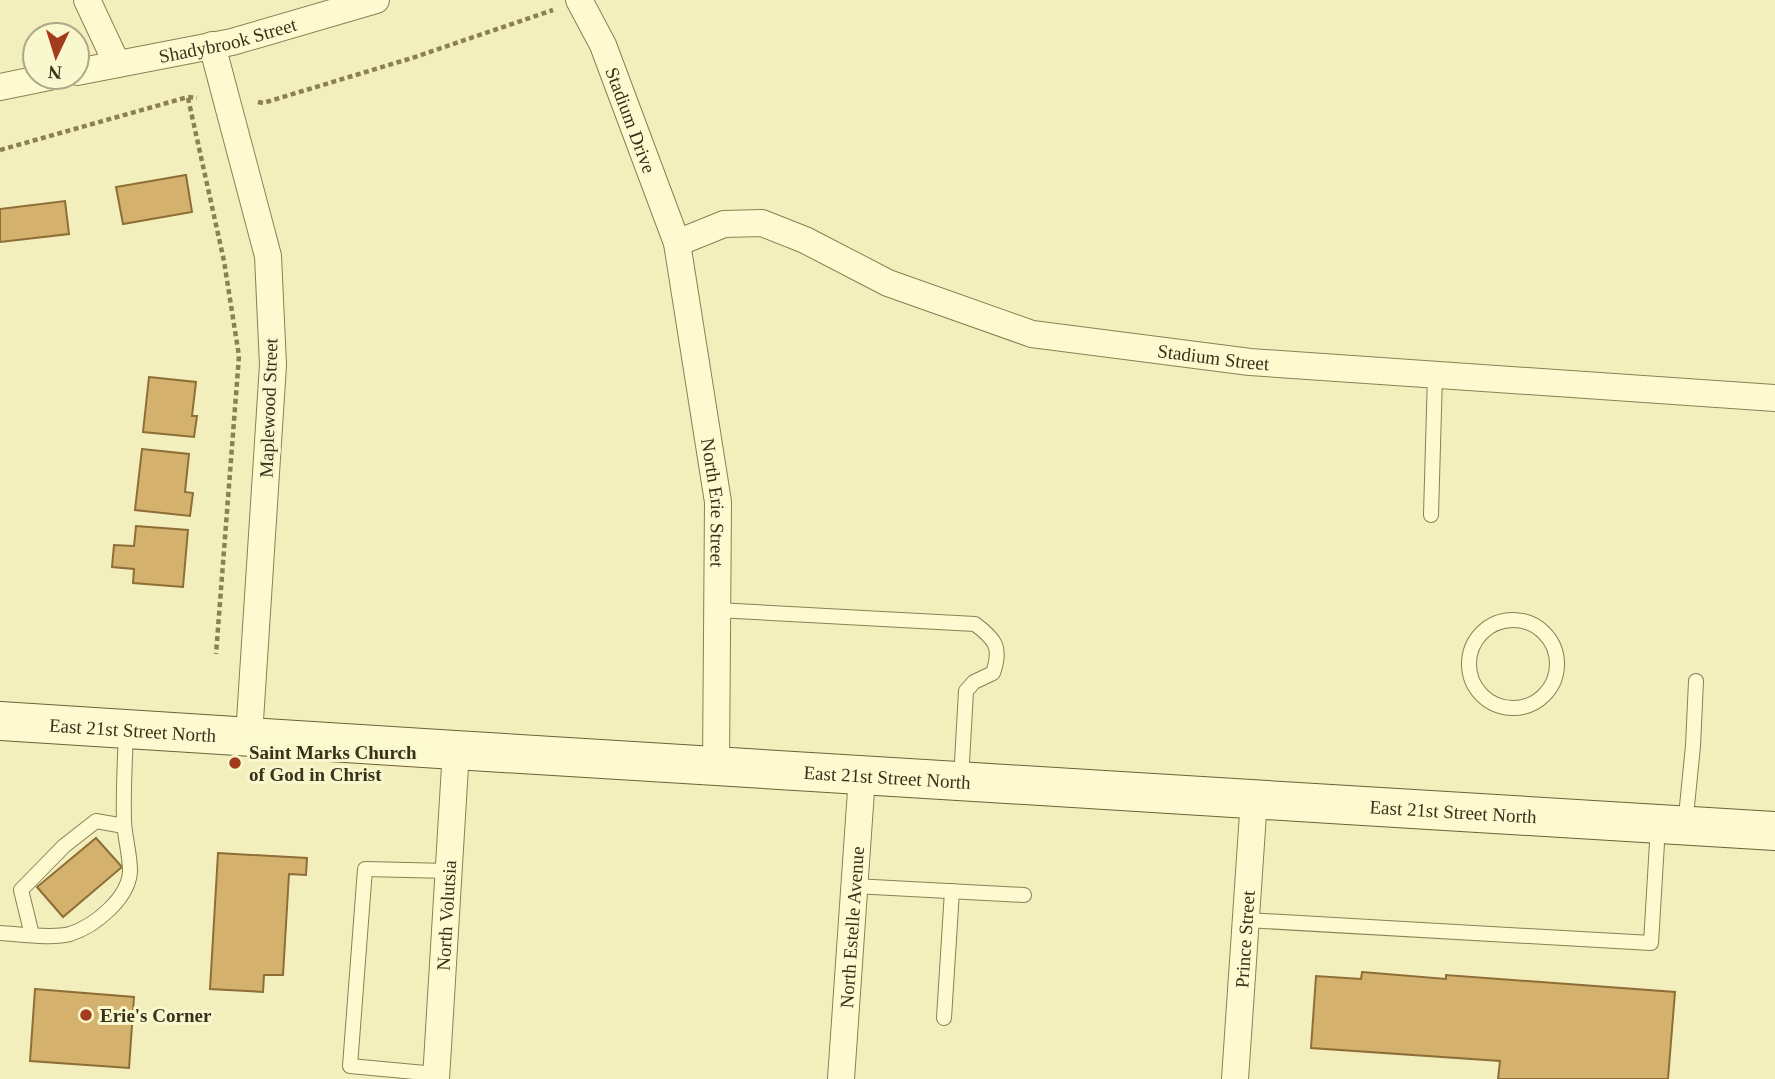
<svg xmlns="http://www.w3.org/2000/svg" width="1775" height="1079" viewBox="0 0 1775 1079" font-family="'Times New Roman',serif">
  <rect width="100%" height="100%" fill="#f3efbc"/>
  <g fill="#d5b16e" stroke="#8e6e37" stroke-width="2">
    <path d="M 186,175 L 192,212 L 123,224 L 116,187 Z"/>
    <path d="M 65,201 L 69,234 L 0,242 L 0,209 Z"/>
    <path d="M 149,377 L 196,382 L 192,416 L 197,416 L 194,437 L 143,432 Z"/>
    <path d="M 142,449 L 189,454 L 185,492 L 193,493 L 190,516 L 135,510 Z"/>
    <path d="M 136,526 L 188,530 L 183,587 L 133,583 L 134,569 L 112,567 L 114,545 L 134,546 Z"/>
    <path d="M 96,838 L 122,867 L 63,917 L 37,887 Z"/>
    <path d="M 218,853 L 307,858 L 306,875 L 289,874 L 283,975 L 264,975 L 263,992 L 210,989 Z"/>
    <path d="M 1362,972 L 1446,979 L 1446,975 L 1675,992 L 1668,1079 L 1498,1079 L 1500,1061 L 1311,1048 L 1316,976 L 1361,979 Z"/>
    <path d="M 35,989 L 134,997 L 129,1068 L 30,1061 Z"/>
  </g>
  <g fill="none" stroke-linecap="round" stroke-linejoin="round">
    <g stroke="#8c7f54" stroke-width="16">
      <g id="service">
        <path d="M 1431,515 L 1435,375"/>
        <path d="M 717,610 L 975,624 C 995,639 1002,647 993,673 L 974,682 L 966,691 L 961,780"/>
        <circle cx="1513" cy="664" r="44"/>
        <path d="M 1685,826 L 1693,746 L 1696,681"/>
        <path d="M 854,886 L 1024,895"/>
        <path d="M 1246,920 L 1651,943 L 1658,826"/>
        <path d="M 0,933 C 19,934 52,939 70,934 C 95,926 129,898 130,871 C 130,855 125,838 124,822 C 123,792 125,761 126,731"/>
        <path d="M 32,935 L 21,890 L 64,846 L 96,821 L 124,826"/>
        <path d="M 944,1018 L 952,891"/>
        <path d="M 436,1074 L 350,1066 L 365,869 L 449,871"/>
      </g>
    </g>
    <g stroke="#8c7f54" stroke-width="28">
      <g id="minor">
        <path d="M 87,0 L 117,64"/>
        <path id="s1" d="M 579,0 L 603,45 L 677,243 L 718,502 L 716,767"/>
        <path d="M 212,45 L 268,256 L 273,365 L 249,736"/>
        <path id="s2" d="M 77,72 L 232,42 L 376,0"/>
        <path d="M 0,87 L 49,77"/>
        <path id="s3" d="M 677,243 L 724,224 L 762,223 L 805,240 L 888,283 L 1032,334 L 1250,362 L 1775,398"/>
        <path id="s4" d="M 436,1079 L 456,750"/>
        <path id="s5" d="M 841,1079 L 862,776"/>
        <path id="s6" d="M 1235,1079 L 1254,799"/>
      </g>
    </g>
    <g stroke="#6e6037" stroke-width="40">
      <g id="secondary">
        <path id="s7" d="M 0,721 C 151,732 303,740 455,750 C 895,778 1335,804 1775,831"/>
      </g>
    </g>
    <g stroke="#8c7f54" stroke-width="4.5" stroke-dasharray="5 3.5" stroke-linecap="butt">
      <path d="M 188,98 L 224,261 L 239,356 L 216,654"/>
      <path d="M 258,102 L 263,103 L 412,58 L 553,10"/>
      <path d="M 0,150 L 188,97 L 197,98"/>
    </g>
    <use href="#service" stroke="#fdfad0" stroke-width="14"/>
    <use href="#minor" stroke="#fdfad0" stroke-width="26"/>
    <use href="#secondary" stroke="#fdfad0" stroke-width="38"/>
  </g>
  <g fill="#a23c1d" stroke="#f9f7cd" stroke-width="2.5">
    <circle cx="235" cy="763" r="7"/>
    <circle cx="86" cy="1015" r="7"/>
  </g>
  <g text-anchor="middle" stroke-width="6" stroke-linejoin="round" paint-order="stroke">
    <g font-size="19" fill="#3a311a" stroke="#f9f7cd">
      <text dy="7" stroke="none"><textPath href="#s2" startOffset="154">Shadybrook Street</textPath></text>
      <text dy="7" stroke="none"><textPath href="#s1" startOffset="131">Stadium Drive</textPath></text>
      <text dy="7" stroke="none"><textPath href="#s3" startOffset="564">Stadium Street</textPath></text>
      <text transform="translate(268 408) rotate(-88)" y="7">Maplewood Street</text>
      <text dy="7" stroke="none"><textPath href="#s1" startOffset="525">North Erie Street</textPath></text>
      <text dy="7" stroke="none"><textPath href="#s7" startOffset="133">East 21st Street North</textPath></text>
      <text dy="7" stroke="none"><textPath href="#s7" startOffset="889">East 21st Street North</textPath></text>
      <text dy="7" stroke="none"><textPath href="#s7" startOffset="1456">East 21st Street North</textPath></text>
      <text dy="7" stroke="none"><textPath href="#s4" startOffset="164">North Volutsia</textPath></text>
      <text dy="7" stroke="none"><textPath href="#s5" startOffset="152">North Estelle Avenue</textPath></text>
      <text dy="7" stroke="none"><textPath href="#s6" startOffset="140">Prince Street</textPath></text>
    </g>
    <g font-size="19" font-weight="bold" fill="#3a311a" stroke="#f9f7cd" text-anchor="start">
      <text x="249" y="759">Saint Marks Church<tspan x="249" dy="22">of God in Christ</tspan></text>
      <text x="100" y="1022">Erie's Corner</text>
    </g>
  </g>
  <g transform="translate(56 56) rotate(184)"><circle r="33" fill="#f9f7cd" stroke="#ada885" stroke-width="2"/>
  <path d="M0-5L12 26L0 18L-12 26Z" fill="#a23c1d"/>
  <text y="-10" font-size="19" font-weight="bold" text-anchor="middle" fill="#3a311a">N</text>
  </g>
</svg>
